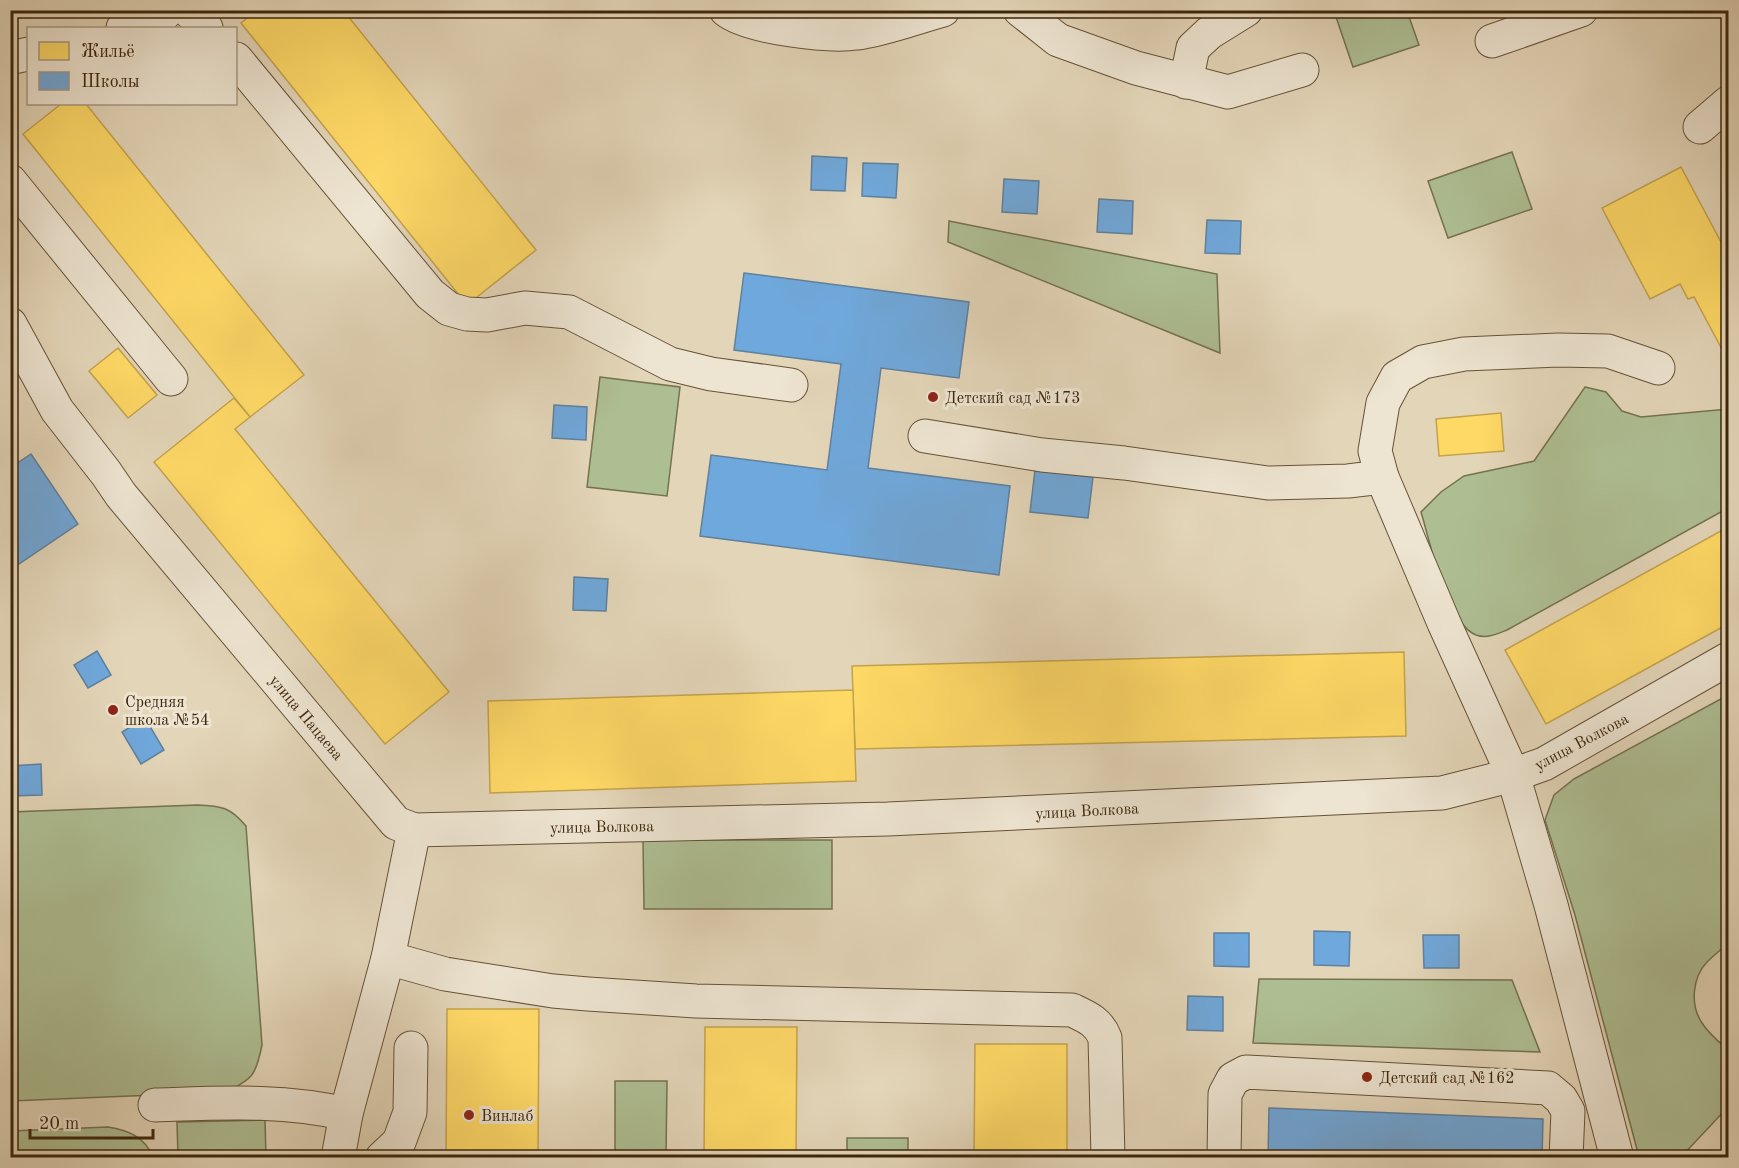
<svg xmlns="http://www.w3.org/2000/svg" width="1739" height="1168" viewBox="0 0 1739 1168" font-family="'Old Standard TT',serif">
  <rect width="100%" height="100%" fill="#e3d5b8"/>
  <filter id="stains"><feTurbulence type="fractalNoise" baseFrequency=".00333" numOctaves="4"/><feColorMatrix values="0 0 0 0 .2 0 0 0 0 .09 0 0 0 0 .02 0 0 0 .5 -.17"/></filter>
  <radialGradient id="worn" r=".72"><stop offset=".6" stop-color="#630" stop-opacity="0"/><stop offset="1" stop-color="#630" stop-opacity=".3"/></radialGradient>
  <g fill="#aebe93" stroke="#75724f" stroke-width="1.5">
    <path d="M 1334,11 L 1407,11 L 1419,45 L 1353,67 Z"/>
    <path d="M 1512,152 L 1532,209 L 1448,238 L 1428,181 Z"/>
    <path d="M 949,221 L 1217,274 L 1220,353 L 948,242 Z"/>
    <path d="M 600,377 L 680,387 L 667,496 L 587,487 Z"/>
    <path d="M 1585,387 L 1606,392 L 1622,411 L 1641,417 L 1728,409 L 1728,508 L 1507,630 C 1497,634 1487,639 1476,635 C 1446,623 1430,541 1421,512 L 1441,492 L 1464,476 L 1534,461 Z"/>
    <path d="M 1728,695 L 1728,943 C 1721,950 1714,955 1707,962 C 1692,978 1690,1005 1702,1023 C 1709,1034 1719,1042 1728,1050 L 1728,1107 L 1681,1157 L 1639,1157 L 1575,915 L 1545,820 L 1554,795 L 1574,779 Z"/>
    <path d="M 197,805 C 222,806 230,807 246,826 L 262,1045 C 256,1075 253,1079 226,1092 L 11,1101 L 10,812 Z"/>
    <path d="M 643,840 L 832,840 L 832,909 L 644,909 Z"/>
    <path d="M 1259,979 L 1512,980 L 1540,1052 L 1253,1043 Z"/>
    <path d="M 615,1081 L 667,1081 L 666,1157 L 615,1157 Z"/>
    <path d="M 265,1120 L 266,1157 L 178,1157 L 177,1122 Z"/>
    <path d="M 108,1127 C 128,1130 145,1137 153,1157 L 11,1157 L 11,1131 Z"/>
    <rect x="847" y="1138" width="61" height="19"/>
  </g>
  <g fill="#ffd966" stroke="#c4a34b" stroke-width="1.5">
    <path d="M 257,10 L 343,10 L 536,250 L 467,305 L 241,23 Z"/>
    <path d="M 61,104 L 86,104 L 304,375 L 250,417 L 23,134 Z"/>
    <path d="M 1681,167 L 1721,242 L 1728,238 L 1728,353 L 1725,355 L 1694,297 L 1688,299 L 1680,284 L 1650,299 L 1602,208 Z"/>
    <path d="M 118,348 L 157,395 L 128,418 L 89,371 Z"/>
    <path d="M 234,398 L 250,417 L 235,429 L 449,692 L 385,744 L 154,462 Z"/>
    <path d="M 1501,413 L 1504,451 L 1439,456 L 1436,419 Z"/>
    <path d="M 1728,527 L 1728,624 L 1546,724 L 1505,650 Z"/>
    <path d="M 1404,652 L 1406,736 L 855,749 L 852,666 Z"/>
    <path d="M 853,690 L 856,781 L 490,793 L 488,701 Z"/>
    <path d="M 447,1009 L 539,1009 L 538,1158 L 446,1158 Z"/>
    <path d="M 705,1027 L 797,1027 L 796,1158 L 704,1158 Z"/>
    <path d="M 975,1044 L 1067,1044 L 1067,1158 L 974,1158 Z"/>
  </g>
  <g fill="#6fa8dc" stroke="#60819d" stroke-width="1.5">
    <path d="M 812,156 L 847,158 L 845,191 L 811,190 Z"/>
    <path d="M 863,163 L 898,164 L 896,198 L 862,196 Z"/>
    <path d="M 1004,179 L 1039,181 L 1037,214 L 1002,212 Z"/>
    <path d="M 1099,199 L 1133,201 L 1132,234 L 1097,232 Z"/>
    <path d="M 1207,220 L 1241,221 L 1240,254 L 1205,253 Z"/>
    <path d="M 744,273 L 969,302 L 959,378 L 881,368 L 868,468 L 1010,486 L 999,575 L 700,536 L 711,455 L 827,470 L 841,364 L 734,350 Z"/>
    <path d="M 554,405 L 587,407 L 586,440 L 552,438 Z"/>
    <path d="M 31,454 L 78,524 L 10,570 L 10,468 Z"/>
    <path d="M 1035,470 L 1093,477 L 1088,518 L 1030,512 Z"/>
    <path d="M 574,577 L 608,579 L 606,611 L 573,610 Z"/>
    <path d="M 97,651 L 111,675 L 88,688 L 74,665 Z"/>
    <path d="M 145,718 L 164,750 L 141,764 L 122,732 Z"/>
    <path d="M 41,764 L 42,795 L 10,796 L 10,766 Z"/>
    <path d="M 1314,931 L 1350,932 L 1349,966 L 1314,965 Z"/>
    <path d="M 1214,933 L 1249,933 L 1249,967 L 1214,966 Z"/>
    <path d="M 1423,935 L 1459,935 L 1459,968 L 1424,968 Z"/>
    <path d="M 1188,996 L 1223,997 L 1223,1031 L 1187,1030 Z"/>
    <path d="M 1269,1108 L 1543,1119 L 1542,1158 L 1268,1158 Z"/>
  </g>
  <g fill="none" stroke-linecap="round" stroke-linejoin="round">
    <g stroke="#665236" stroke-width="35">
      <g id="minor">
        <path d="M 188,10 L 206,28"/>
        <path d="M 726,10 C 748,28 829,37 857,33 C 883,30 917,17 943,10"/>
        <path d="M 1020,10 L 1058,40 L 1136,68 L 1228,92 L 1302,70"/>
        <path d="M 123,28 L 161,17 L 168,10"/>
        <path d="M 1492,41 L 1581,10"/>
        <path d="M 10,58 L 28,54"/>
        <path d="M 236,59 L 430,294 L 449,309 L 467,314 L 487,315 L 525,308 L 569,312 L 670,364 L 711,374 L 791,385"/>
        <path d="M 1186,82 L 1193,48 L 1209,33 L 1246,10"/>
        <path d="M 1700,127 L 1728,103"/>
        <path d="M 10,181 L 171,379"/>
        <path d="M 10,324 L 57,410 L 106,473 L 121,495 L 396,823 L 414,830 L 888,819 L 1442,793 L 1513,775 L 1544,764 L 1728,659"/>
        <path d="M 925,436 L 1042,455 L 1124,463 L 1268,483 L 1348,481 L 1382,477"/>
        <path d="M 388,958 L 445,974 L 553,991 L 588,994 L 696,1001 L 1072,1010 C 1087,1017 1099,1022 1105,1038 L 1108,1158"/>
        <path d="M 155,1105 C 220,1103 283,1099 346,1114"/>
        <path d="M 338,1158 L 346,1114 L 388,958 L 414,830"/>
        <path d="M 382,1158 L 399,1142 L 410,1112 L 411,1048"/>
        <path d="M 1224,1158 L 1225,1094 L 1233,1079 L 1246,1072 L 1548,1088 L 1561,1099 L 1568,1111 L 1566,1158"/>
        <path d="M 1617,1158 L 1551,905 L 1513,775 L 1444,623 L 1382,477 L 1375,451 L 1383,403 L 1397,377 L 1423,362 L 1464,354 L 1558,350 L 1608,351 L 1658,368"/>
      </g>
    </g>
    <use href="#minor" stroke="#ede4d1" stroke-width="33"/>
  </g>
  <g fill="#8f2418" stroke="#ede4d1" stroke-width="2">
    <circle cx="933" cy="397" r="6"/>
    <circle cx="113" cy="710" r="6"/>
    <circle cx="1367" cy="1077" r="6"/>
    <circle cx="469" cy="1115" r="6"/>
  </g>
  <g text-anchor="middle" stroke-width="6" stroke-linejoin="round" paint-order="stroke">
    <g font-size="16" fill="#3c260b" stroke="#ede4d1" text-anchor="start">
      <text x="945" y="403">Детский сад №173</text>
      <text x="125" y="707">Средняя<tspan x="125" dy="18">школа №54</tspan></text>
      <text x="1379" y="1083">Детский сад №162</text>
      <text x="481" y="1121">Винлаб</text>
    </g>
    <g font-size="16" fill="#3c260b" stroke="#ede4d1">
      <text transform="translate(307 717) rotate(50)" y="6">улица Пацаева</text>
      <text transform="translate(1581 741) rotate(-28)" y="6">улица Волкова</text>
      <text transform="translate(1087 810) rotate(-3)" y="6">улица Волкова</text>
      <text transform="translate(602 826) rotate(-1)" y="6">улица Волкова</text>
    </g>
  </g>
  <rect width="1739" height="1168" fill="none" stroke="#e3d5b8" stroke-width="36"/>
  <rect x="12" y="12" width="1715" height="1144" fill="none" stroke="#3c260b" stroke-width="3"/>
  <rect x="18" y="18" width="1703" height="1132" fill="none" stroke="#3c260b" stroke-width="1.5"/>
  <rect x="27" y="27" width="210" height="78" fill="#ede4d1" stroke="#a69882" stroke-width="1.5"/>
  <rect x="39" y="42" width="30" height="18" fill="#ffd966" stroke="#a69882" stroke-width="1.5"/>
  <text x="81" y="57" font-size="18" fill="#3c260b">Жильё</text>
  <rect x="39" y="72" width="30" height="18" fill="#6fa8dc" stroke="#a69882" stroke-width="1.5"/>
  <text x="81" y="87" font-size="18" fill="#3c260b">Школы</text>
  <path d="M30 1129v9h123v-9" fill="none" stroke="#3c260b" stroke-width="3"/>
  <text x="39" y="1129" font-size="18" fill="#3c260b" stroke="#ede4d1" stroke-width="4.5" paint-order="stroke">20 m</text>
  <rect width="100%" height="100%" filter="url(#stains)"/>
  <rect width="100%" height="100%" fill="url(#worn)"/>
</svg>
